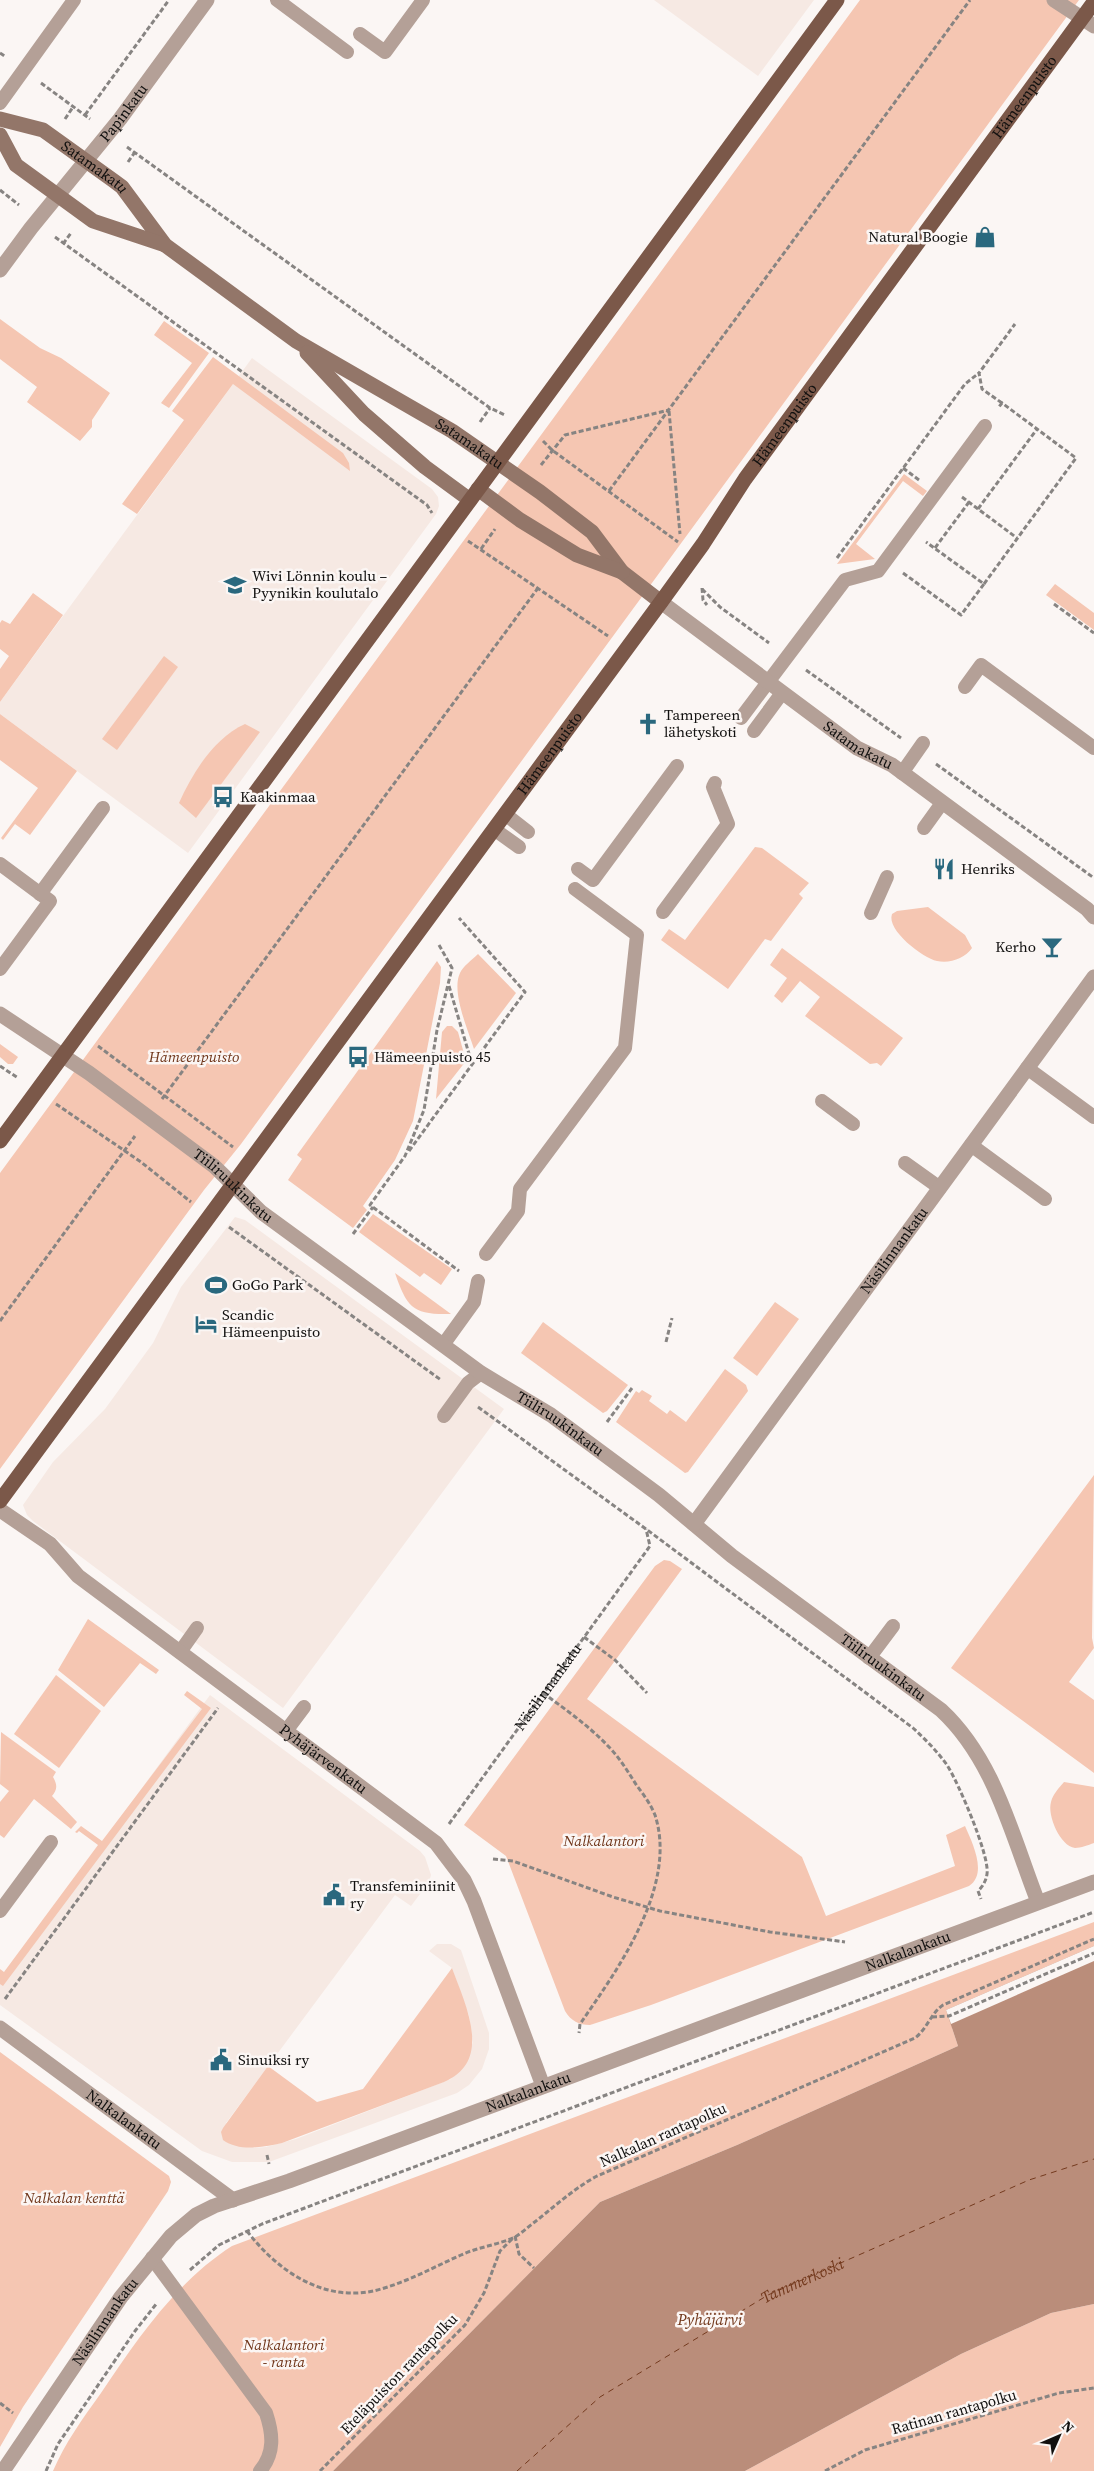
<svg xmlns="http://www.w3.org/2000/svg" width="1094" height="2471" viewBox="0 0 1094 2471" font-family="'Source Serif 4',serif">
  <rect width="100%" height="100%" fill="#fbf6f4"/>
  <g fill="#f6e9e3">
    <path d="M 654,0 L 814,0 L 758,76 Z"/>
    <path d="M 252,358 L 432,489 L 438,497 L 439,506 L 436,514 L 188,853 L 0,714 L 0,702 Z"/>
    <path d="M 235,1217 L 245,1220 L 504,1409 L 283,1708 L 33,1521 L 27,1515 L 23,1505 L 53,1462 L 105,1409 L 153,1343 L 181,1287 Z"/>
    <path d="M 210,1695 L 420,1851 L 425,1857 L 431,1875 L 429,1882 L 411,1906 L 395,1895 L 226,2123 L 254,2148 L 266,2147 L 296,2139 L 451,2079 L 473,2043 L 469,2016 L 452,1968 L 429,1951 L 437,1944 L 451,1944 L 461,1950 L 489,2033 L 489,2049 L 482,2069 L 469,2085 L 457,2093 L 269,2162 L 232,2162 L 202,2151 L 0,2005 L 0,1982 Z"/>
  </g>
  <g fill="#f5c6b2">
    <path d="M 860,0 L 1079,0 L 241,1144 L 204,1190 L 0,1469 L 0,1173 Z"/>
    <path d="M 0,319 L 40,348 L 61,358 L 110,393 L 92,420 L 92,427 L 80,441 L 27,402 L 37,387 L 0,359 Z"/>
    <path d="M 164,321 L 209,353 L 169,408 L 161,403 L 192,363 L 154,335 Z"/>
    <path d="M 213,357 L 343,453 L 349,463 L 350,471 L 233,384 L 137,514 L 122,504 L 184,420 L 172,411 Z"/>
    <path d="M 904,474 L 927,491 L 923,496 L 903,481 L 856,544 L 875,559 L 837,564 Z"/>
    <path d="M 1055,584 L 1094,613 L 1094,630 L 1046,595 Z"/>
    <path d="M 33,593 L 63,615 L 0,702 L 0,669 L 9,656 L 0,649 L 0,623 L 2,620 L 10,624 Z"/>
    <path d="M 164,656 L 178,667 L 117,750 L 102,739 Z"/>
    <path d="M 0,714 L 77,771 L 30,835 L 15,824 L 3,840 L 1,838 L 38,788 L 0,760 Z"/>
    <path d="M 245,724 L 260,732 L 196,818 L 179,803 C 193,772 214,738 245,724 Z"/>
    <path d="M 755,847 L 762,848 L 809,883 L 799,894 L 803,898 L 771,941 L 765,939 L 728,989 L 661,940 L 669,929 L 685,940 Z"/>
    <path d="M 928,907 L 965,935 L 972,948 C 965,958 950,964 937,961 C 923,958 886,930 892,914 L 897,911 Z"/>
    <path d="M 782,948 L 903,1038 L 881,1066 L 877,1063 L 870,1064 L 805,1016 L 820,997 L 800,981 L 782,1003 L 774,996 L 787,978 L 770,965 Z"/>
    <path d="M 478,954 L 516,993 L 474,1049 C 468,1030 451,991 460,973 C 463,966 472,960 478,954 Z"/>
    <path d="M 437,961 L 441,967 L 440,983 L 413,1121 L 395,1160 L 363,1206 L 367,1210 L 353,1228 L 288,1180 L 302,1159 L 297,1155 Z"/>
    <path d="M 447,1026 L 452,1026 L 458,1032 L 466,1061 L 436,1099 L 442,1032 Z"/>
    <path d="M 0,1044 L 18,1057 L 13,1064 L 8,1064 L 0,1057 Z"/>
    <path d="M 373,1214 L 452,1269 L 441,1285 L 424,1273 L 420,1277 L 359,1232 Z"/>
    <path d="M 395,1273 L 451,1314 C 413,1315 407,1308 395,1273 Z"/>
    <path d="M 775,1302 L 799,1319 L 757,1376 L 733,1358 Z"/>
    <path d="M 543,1322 L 628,1385 L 607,1411 L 603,1413 L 521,1353 Z"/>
    <path d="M 725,1369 L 746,1385 L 748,1391 L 688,1472 L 685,1473 L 616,1422 L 636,1391 L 639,1393 L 642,1390 L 652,1396 L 649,1401 L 667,1414 L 670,1410 L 686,1422 Z"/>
    <path d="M 1094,1475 L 1092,1638 L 1094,1648 L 1069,1682 L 1094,1700 L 1094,1773 L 951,1668 Z"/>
    <path d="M 664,1560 L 670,1561 L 682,1569 L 587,1699 L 802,1857 L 826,1916 L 955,1866 L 946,1835 L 965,1826 C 972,1842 988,1874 969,1886 L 651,2005 L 590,2025 C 579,2025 571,2021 565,2011 L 506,1856 L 464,1825 L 655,1566 Z"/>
    <path d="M 88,1619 L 159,1670 L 156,1674 L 140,1663 L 104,1707 L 58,1670 Z"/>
    <path d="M 56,1675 L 101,1711 L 59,1768 L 14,1734 Z"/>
    <path d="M 187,1691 L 211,1708 L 3,1986 L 0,1984 L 0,1969 L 4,1972 L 98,1845 L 79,1831 L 77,1833 L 75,1832 L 81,1826 L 102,1841 L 202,1709 L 184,1695 Z"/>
    <path d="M 1,1732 L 56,1772 L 53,1777 C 57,1784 58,1789 52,1796 L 77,1822 L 71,1829 L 34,1799 L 4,1838 L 0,1835 L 0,1802 L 9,1791 L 0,1784 Z"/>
    <path d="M 1064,1782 L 1094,1787 L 1094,1843 C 1088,1845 1081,1848 1075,1848 C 1060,1846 1047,1815 1051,1802 C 1053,1794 1059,1788 1064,1782 Z"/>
    <path d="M 1094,1922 L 1094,1961 L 952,2028 L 958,2046 L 737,2145 L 600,2202 L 333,2471 L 53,2471 C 65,2443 83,2418 101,2393 C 138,2338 176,2282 232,2246 Z"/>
    <path d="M 452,1968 C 465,2004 494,2061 444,2082 L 282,2143 C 264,2147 239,2152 223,2140 L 221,2132 L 223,2128 L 268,2066 L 317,2102 L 363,2089 Z"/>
    <path d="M 0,2052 L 169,2176 L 171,2182 L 168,2191 L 23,2407 L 0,2447 Z"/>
    <path d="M 1094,2304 L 1094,2471 L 745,2471 L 961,2354 L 1051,2313 Z"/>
  </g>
  <path fill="#ba8d7a" d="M 1094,1946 L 1094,2304 L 1051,2313 L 961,2354 L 745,2471 L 333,2471 L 600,2202 L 737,2145 L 958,2046 L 946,2010 Z"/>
  <path fill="#fbf6f4" d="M 1094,1946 L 1094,1961 L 951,2024 L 946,2010 Z"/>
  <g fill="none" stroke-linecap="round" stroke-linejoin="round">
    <path stroke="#743a1e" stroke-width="1" stroke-dasharray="6 5" stroke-linecap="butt" id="s1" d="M 517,2471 L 600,2397 L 768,2295 L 1029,2180 L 1094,2159"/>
    <g stroke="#878482" stroke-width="3" stroke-dasharray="5 2.5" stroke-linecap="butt">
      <path d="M 0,53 L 6,57"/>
      <path d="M 41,83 L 90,119"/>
      <path d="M 85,115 L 169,0"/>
      <path d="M 65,119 L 73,107"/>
      <path d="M 127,147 L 490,408 L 505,415"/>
      <path d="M 128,162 L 135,152"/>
      <path d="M 0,190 L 19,205"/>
      <path d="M 55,237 L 427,505 L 432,513"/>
      <path d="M 63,244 L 71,233"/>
      <path d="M 1002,403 L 982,389 L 979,373 L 1015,324"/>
      <path d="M 669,411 L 680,534"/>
      <path d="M 480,422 L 490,408"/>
      <path d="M 543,441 L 552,450 L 678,542"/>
      <path d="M 541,465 L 565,435 L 669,410"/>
      <path d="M 903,468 L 919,480"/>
      <path d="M 609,491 L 970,0"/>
      <path d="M 962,497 L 1017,538"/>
      <path d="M 978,509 L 1037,429"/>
      <path d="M 468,541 L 608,636"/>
      <path d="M 935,548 L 969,502"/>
      <path d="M 481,549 L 495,529"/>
      <path d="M 837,558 L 965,384 L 979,373"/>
      <path d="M 903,573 L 961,615 L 984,584 L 926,542"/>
      <path d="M 984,584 L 1076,458 L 1002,403 L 998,408"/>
      <path d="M 702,588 L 703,600 L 707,605"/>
      <path d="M 702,589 L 720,607 L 769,643"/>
      <path d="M 1054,604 L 1094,633"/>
      <path d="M 806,670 L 901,738"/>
      <path d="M 936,764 L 1094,878"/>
      <path d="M 439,945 L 452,968 L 437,1030 L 424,1110 L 405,1156 L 370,1205 L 459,1271"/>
      <path d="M 449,986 L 472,1064"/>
      <path d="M 98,1046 L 233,1147"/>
      <path d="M 0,1066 L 18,1078"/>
      <path d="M 162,1099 L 538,588"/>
      <path d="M 56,1104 L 141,1162 L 191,1202"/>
      <path d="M 409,1151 L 525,992 L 459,918"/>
      <path d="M 229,1227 L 441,1380"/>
      <path d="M 353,1234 L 373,1207"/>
      <path d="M 0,1321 L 135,1136"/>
      <path d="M 666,1342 L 672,1318"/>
      <path d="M 478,1407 L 646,1529 L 913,1728 C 925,1739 937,1751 947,1765 C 958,1782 990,1856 987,1874 C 986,1881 983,1886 978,1891 L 981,1899"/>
      <path d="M 607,1422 L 632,1388"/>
      <path d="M 584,1637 L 615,1660 L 647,1693"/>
      <path d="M 543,1693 C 565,1709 589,1726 608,1746 C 620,1758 628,1772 637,1786 C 644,1795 651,1805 655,1815 C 678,1886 618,1969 580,2024 L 579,2033"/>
      <path id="s2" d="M 449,1824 L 650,1546 L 646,1529"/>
      <path d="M 493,1859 L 513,1861 L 613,1897 L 660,1911 L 770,1932 L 845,1942"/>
      <path d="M 5,1999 L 218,1708"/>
      <path d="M 932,2017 L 949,2016 L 1094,1953"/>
      <path d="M 267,2155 L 269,2164"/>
      <path d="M 247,2231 C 278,2272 327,2305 381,2289 C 409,2281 434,2267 461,2255 C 478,2247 498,2245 515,2237 C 522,2233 529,2226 536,2221 C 556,2205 575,2188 597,2176 L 915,2038 C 927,2029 931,2013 943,2005 L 1094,1939"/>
      <path d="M 515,2236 L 519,2254 L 534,2268"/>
      <path d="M 190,2270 L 219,2245 L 262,2224 L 1094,1912"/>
      <path d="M 0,2403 L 13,2413"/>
      <path d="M 46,2471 L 58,2444 L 135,2331 L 157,2303"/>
      <path d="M 320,2471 L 465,2325 L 484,2293 L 500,2251 L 513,2238"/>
      <path d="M 825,2471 L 865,2450 L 1059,2393 L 1094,2388"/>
    </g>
    <g stroke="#b4a097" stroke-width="14">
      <path d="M 277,0 L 347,52"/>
      <path d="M 360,34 L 385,52 L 423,0"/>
      <path d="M 0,103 L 74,0"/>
      <path d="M 965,687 L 981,665 L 1094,748"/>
      <path d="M 741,718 L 845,580 L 878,571 L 985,426"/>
      <path d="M 754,731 L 782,693"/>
      <path d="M 902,773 L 923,743"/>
      <path d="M 505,814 L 528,832"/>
      <path d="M 924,828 L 942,803"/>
      <path d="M 494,829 L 519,847"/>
      <path d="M 0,864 L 50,901 L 0,969"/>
      <path d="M 578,869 L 593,880 L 677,766"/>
      <path d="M 40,894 L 103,808"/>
      <path d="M 663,912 L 728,824 L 713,787 L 715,783"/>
      <path d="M 871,913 L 887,877"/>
      <path d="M 1027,1068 L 1094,1117"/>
      <path d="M 822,1101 L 853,1124"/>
      <path d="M 971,1145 L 1045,1199"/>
      <path d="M 905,1163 L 940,1188"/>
      <path d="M 486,1254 L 518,1211 L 520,1189 L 625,1048 L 637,935 L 575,889"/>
      <path d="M 443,1345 L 474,1302 L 478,1281"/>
      <path d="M 444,1416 L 468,1383 L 481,1373"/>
      <path d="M 180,1652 L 197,1628"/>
      <path d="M 869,1658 L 893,1626"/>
      <path d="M 286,1731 L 304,1707"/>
      <path d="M 0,1911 L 51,1842"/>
      <path d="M 152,2258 L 266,2413 C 273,2434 275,2453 260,2471"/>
    </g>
    <g stroke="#b4a097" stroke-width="15">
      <path d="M 1054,0 L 1094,26"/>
      <path id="s3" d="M 0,270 L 31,228 L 120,119 L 207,0"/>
      <path id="s4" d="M 661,602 L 857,748 L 892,765 L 1087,909 L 1094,917"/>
      <path id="s5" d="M 0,1014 L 89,1073 L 214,1166 L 261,1212 L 417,1326 L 481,1373 L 551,1415 L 659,1495 L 732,1556 L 941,1710 C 995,1760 1012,1836 1038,1902"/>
      <path id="s6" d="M 0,1510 L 50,1544 L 78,1576 L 436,1843 L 464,1880 L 474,1901 L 543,2086"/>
      <path id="s7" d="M 694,1524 L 1094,977"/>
      <path id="s8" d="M 0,2028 L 233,2200"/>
      <path id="s9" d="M 3,2471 L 121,2297 L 171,2236 L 196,2215 L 214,2206 L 289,2181 L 1094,1882"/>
    </g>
    <g stroke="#937669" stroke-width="15">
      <path id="s10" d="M 0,119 L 43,130 L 114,181 L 122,187 L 165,245 L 296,341 L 452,431 L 540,492 L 592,532 L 622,572 L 661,602"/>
      <path d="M 0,135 L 16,165 L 93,221 L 165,245"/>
      <path d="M 307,353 L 364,414 L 425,467 L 470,500"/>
      <path d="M 478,489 L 520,520 L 577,555 L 622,572"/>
    </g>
    <g stroke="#7b5849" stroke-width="15">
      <path d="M 0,1141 L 837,0"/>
      <path id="s11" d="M 0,1501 L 661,602 L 703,544 L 745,479 L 1094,2"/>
    </g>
  </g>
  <defs>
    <g id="shop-bare" transform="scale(1.725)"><path d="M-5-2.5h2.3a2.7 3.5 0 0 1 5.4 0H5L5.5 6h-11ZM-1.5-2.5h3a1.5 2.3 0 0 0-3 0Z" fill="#2a687e" stroke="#fbf6f4" stroke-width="2.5" paint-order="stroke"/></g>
    <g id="school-bare" transform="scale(1.725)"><path d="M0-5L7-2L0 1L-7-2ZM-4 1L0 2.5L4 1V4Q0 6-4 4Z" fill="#2a687e" stroke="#fbf6f4" stroke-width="2.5" paint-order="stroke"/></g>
    <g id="church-bare" transform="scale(1.725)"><path d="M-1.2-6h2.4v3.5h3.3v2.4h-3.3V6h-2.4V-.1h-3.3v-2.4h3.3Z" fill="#2a687e" stroke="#fbf6f4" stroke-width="2.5" paint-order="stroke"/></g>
    <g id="bus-bare" transform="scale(1.725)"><path d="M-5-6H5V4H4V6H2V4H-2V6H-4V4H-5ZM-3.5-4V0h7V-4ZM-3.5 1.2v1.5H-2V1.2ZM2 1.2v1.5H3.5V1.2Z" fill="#2a687e" stroke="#fbf6f4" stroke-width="2.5" paint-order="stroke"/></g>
    <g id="restaurant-bare" transform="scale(1.725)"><path d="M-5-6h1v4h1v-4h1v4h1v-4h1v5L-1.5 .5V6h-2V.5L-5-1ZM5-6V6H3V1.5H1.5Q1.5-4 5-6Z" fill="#2a687e" stroke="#fbf6f4" stroke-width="2.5" paint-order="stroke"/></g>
    <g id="bar-bare" transform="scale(1.725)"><path d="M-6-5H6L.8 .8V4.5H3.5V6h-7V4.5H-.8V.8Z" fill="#2a687e" stroke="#fbf6f4" stroke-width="2.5" paint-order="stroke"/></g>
    <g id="stadium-bare" transform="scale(1.725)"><path d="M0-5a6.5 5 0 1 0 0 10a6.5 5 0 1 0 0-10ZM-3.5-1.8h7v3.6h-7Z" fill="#2a687e" stroke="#fbf6f4" stroke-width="2.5" paint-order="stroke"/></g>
    <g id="hotel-bare" transform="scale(1.725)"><path d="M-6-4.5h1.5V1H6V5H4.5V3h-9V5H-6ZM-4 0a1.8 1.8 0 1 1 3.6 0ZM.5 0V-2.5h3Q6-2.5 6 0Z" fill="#2a687e" stroke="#fbf6f4" stroke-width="2.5" paint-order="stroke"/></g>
    <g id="civic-bare" transform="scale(1.725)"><path d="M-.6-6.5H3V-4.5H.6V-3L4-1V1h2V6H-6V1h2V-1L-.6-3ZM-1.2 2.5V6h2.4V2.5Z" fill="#2a687e" stroke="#fbf6f4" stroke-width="2.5" paint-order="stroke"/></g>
  </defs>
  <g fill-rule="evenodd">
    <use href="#shop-bare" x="985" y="237"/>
    <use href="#school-bare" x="235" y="585"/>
    <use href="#church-bare" x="648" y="724"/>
    <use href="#bus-bare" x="223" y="797"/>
    <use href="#restaurant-bare" x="944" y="869"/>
    <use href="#bar-bare" x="1052" y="947"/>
    <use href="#bus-bare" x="358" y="1057"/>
    <use href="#stadium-bare" x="216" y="1285"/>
    <use href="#hotel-bare" x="206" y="1324"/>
    <use href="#civic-bare" x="334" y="1895"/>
    <use href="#civic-bare" x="221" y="2060"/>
  </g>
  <g text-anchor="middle" stroke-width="5" stroke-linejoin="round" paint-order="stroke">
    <g font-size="15" fill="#11100f" stroke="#fbf6f4">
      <text dy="5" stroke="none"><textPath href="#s11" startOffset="1738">Hämeenpuisto</textPath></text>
      <text dy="5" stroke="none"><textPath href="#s3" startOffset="200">Papinkatu</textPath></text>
      <text dy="5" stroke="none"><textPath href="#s10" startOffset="108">Satamakatu</textPath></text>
      <text dy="5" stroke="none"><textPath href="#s11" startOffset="1332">Hämeenpuisto</textPath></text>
      <text dy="5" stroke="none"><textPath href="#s10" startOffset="578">Satamakatu</textPath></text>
      <text dy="5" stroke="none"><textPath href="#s4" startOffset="244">Satamakatu</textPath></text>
      <text dy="5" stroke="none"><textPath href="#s11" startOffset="928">Hämeenpuisto</textPath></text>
      <text dy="5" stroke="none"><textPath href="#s5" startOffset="290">Tiiliruukinkatu</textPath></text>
      <text dy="5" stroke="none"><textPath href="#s7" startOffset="339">Näsilinnankatu</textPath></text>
      <text dy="5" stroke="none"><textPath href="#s5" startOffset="695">Tiiliruukinkatu</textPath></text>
      <text dy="5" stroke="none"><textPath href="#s5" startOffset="1100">Tiiliruukinkatu</textPath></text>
      <text dy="5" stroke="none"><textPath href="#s2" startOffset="169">Näsilinnankatu</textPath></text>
      <text dy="5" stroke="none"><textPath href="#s6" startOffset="409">Pyhäjärvenkatu</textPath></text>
      <text dy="5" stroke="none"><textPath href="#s9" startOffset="1081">Nalkalankatu</textPath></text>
      <text dy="5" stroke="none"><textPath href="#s9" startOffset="676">Nalkalankatu</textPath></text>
      <text dy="5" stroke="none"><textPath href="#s8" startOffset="154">Nalkalankatu</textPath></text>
      <text transform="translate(663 2135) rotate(-24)" y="5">Nalkalan rantapolku</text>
      <text dy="5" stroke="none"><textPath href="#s9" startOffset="181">Näsilinnankatu</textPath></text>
      <text transform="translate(399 2374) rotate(-46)" y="5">Eteläpuiston rantapolku</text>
      <text transform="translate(954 2412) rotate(-16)" y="5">Ratinan rantapolku</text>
    </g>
    <g font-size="15" fill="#11100f" stroke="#fbf6f4" text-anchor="start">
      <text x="968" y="242" text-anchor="end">Natural Boogie</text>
      <text x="252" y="581">Wivi Lönnin koulu –<tspan x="252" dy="17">Pyynikin koulutalo</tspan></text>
      <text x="664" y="720">Tampereen<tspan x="664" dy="17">lähetyskoti</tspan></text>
      <text x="240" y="802">Kaakinmaa</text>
      <text x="961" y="874">Henriks</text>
      <text x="1036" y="952" text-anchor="end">Kerho</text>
      <text x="374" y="1062">Hämeenpuisto 45</text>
      <text x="232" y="1290">GoGo Park</text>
      <text x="222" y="1320">Scandic<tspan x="222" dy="17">Hämeenpuisto</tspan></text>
      <text x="350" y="1891">Transfeminiinit<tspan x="350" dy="17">ry</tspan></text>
      <text x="238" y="2065">Sinuiksi ry</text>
    </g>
    <g font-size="15" font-style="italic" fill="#6f3519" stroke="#fbf6f4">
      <text x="194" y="1062">Hämeenpuisto</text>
      <text x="604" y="1846">Nalkalantori</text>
      <text x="74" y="2203">Nalkalan kenttä</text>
      <text x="284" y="2350">Nalkalantori<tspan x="284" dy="17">- ranta</tspan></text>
    </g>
    <g font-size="16" font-style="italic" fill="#743a1e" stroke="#fbf6f4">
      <text dy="6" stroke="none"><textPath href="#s1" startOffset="345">Tammerkoski</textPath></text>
      <text x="710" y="2325">Pyhäjärvi</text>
    </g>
  </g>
  <g transform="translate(1059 2436) rotate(45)" stroke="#fbf6f4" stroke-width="4" paint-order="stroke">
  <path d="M0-4L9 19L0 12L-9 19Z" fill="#11100f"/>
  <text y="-8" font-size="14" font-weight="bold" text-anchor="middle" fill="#11100f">N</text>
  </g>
</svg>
